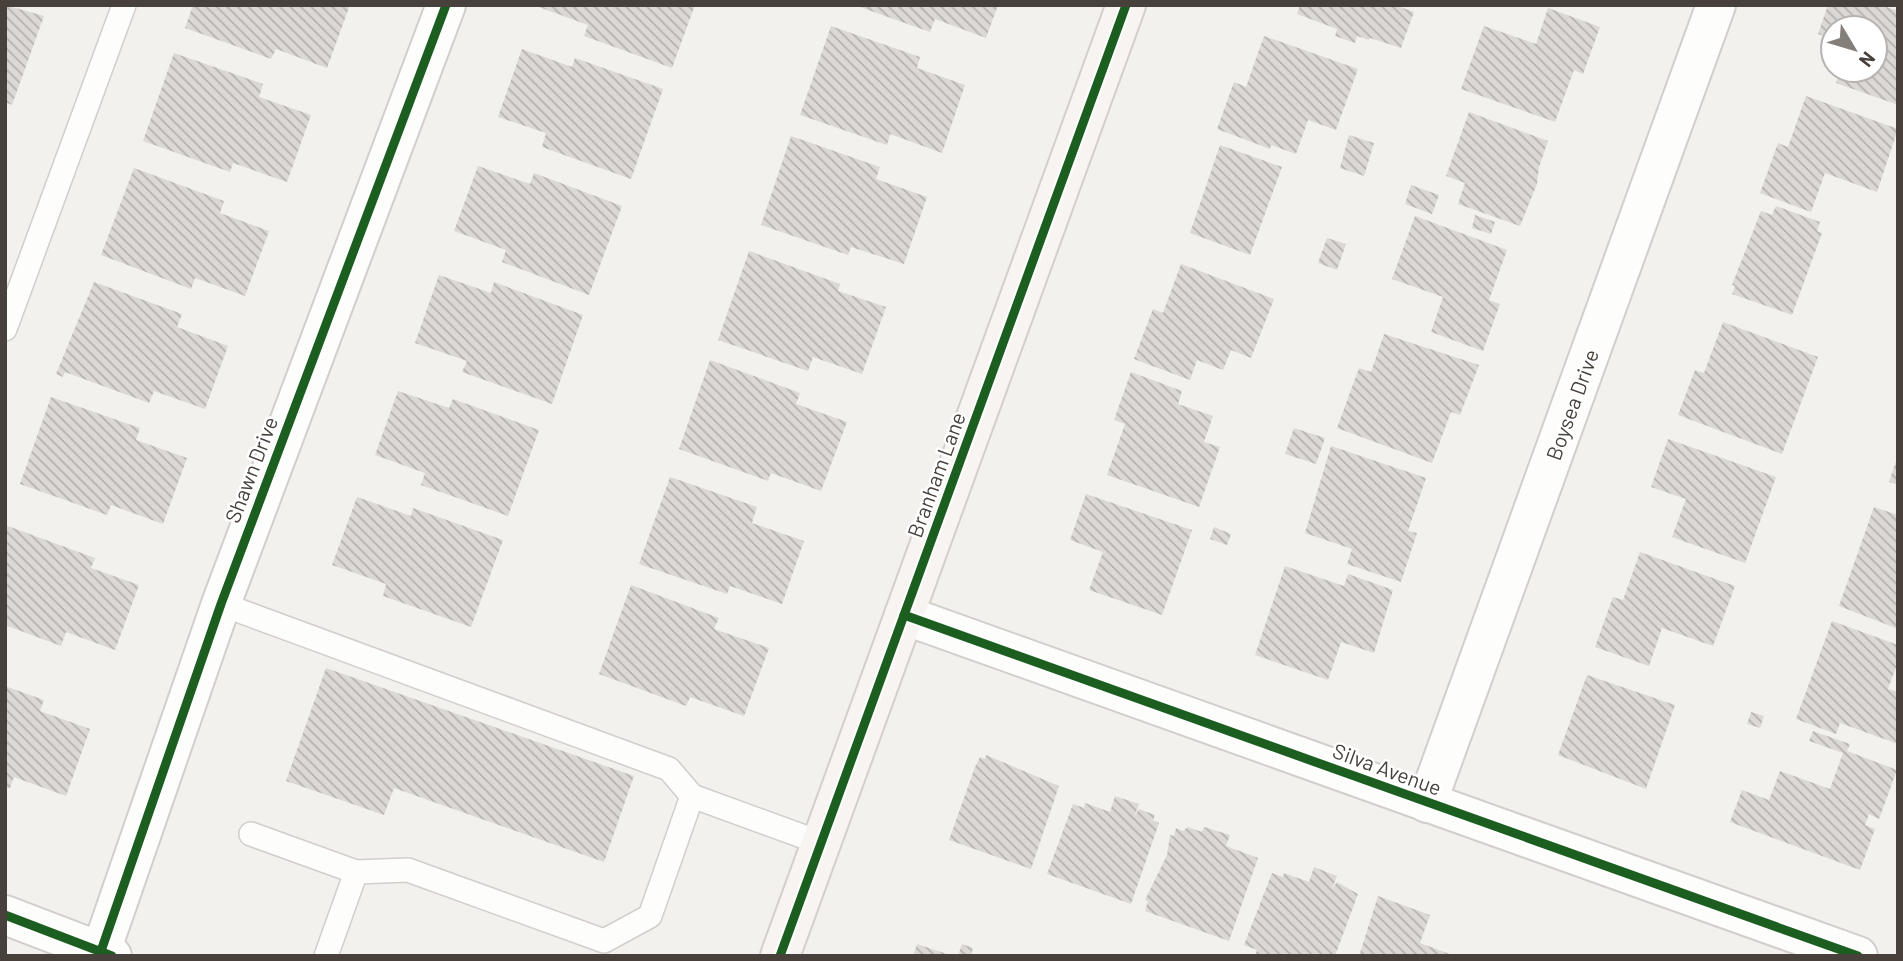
<svg xmlns="http://www.w3.org/2000/svg" width="1903" height="961" viewBox="0 0 1903 961" font-family="Barlow,sans-serif">
  <defs>
    <pattern id="building-back-hatch" width="6" height="6" patternUnits="userSpaceOnUse" patternTransform="scale(1.75)"><rect width="6" height="6" fill="#dbd8d5"/><path d="M-1 5l2 2M0 0l6 6M5-1l2 2" fill="none" stroke="#b4b1ae"/></pattern>
  </defs>
  <rect width="100%" height="100%" fill="#f3f1ee"/>
  <g fill="url(#building-back-hatch)">
    <path d="M 5,5 L 44,16 L 12,105 L 5,102 Z"/>
    <path d="M 193,5 L 350,5 L 327,68 L 276,49 L 271,59 L 185,28 Z"/>
    <path d="M 695,5 L 672,68 L 584,36 L 588,25 L 536,6 Z"/>
    <path d="M 998,5 L 986,38 L 935,19 L 930,32 L 857,6 Z"/>
    <path d="M 1300,5 L 1395,5 L 1414,12 L 1401,48 L 1370,38 L 1369,40 L 1357,36 L 1355,43 L 1335,36 L 1337,29 L 1297,14 Z"/>
    <path d="M 1828,5 L 1881,5 L 1898,11 L 1898,105 L 1836,83 L 1841,70 L 1875,70 L 1875,28 L 1833,28 L 1833,40 L 1818,34 Z"/>
    <path d="M 1548,8 L 1600,27 L 1583,74 L 1574,70 L 1555,122 L 1461,89 L 1484,26 L 1536,44 Z"/>
    <path d="M 831,26 L 920,57 L 917,68 L 965,85 L 942,153 L 890,134 L 887,145 L 800,115 Z"/>
    <path d="M 1264,36 L 1358,69 L 1336,130 L 1308,120 L 1296,154 L 1271,145 L 1270,149 L 1217,129 L 1234,82 L 1246,87 Z"/>
    <path d="M 522,49 L 572,67 L 575,58 L 663,89 L 631,179 L 542,147 L 546,133 L 498,117 Z"/>
    <path d="M 174,53 L 263,84 L 259,97 L 311,115 L 287,182 L 233,163 L 230,172 L 143,141 Z"/>
    <path d="M 1806,96 L 1898,129 L 1877,192 L 1825,173 L 1811,212 L 1760,193 L 1778,143 L 1788,147 Z"/>
    <path d="M 1469,112 L 1548,141 L 1539,167 L 1537,184 L 1520,226 L 1458,204 L 1465,183 L 1446,176 Z"/>
    <path d="M 1349,135 L 1374,143 L 1364,176 L 1340,168 Z"/>
    <path d="M 791,136 L 880,167 L 876,179 L 927,197 L 904,264 L 851,247 L 848,255 L 761,225 Z"/>
    <path d="M 1220,145 L 1282,167 L 1250,255 L 1190,233 Z"/>
    <path d="M 478,166 L 530,184 L 534,173 L 622,206 L 589,295 L 502,262 L 506,250 L 454,231 Z"/>
    <path d="M 134,168 L 224,201 L 220,213 L 269,231 L 245,296 L 195,278 L 191,289 L 101,255 Z"/>
    <path d="M 1411,185 L 1439,195 L 1432,214 L 1405,204 Z"/>
    <path d="M 1776,206 L 1820,222 L 1817,231 L 1822,233 L 1792,315 L 1732,294 L 1735,286 L 1732,285 L 1761,211 L 1772,215 Z"/>
    <path d="M 1475,215 L 1495,222 L 1491,234 L 1472,228 Z"/>
    <path d="M 1415,216 L 1507,250 L 1489,300 L 1500,304 L 1483,351 L 1431,332 L 1443,297 L 1392,279 Z"/>
    <path d="M 1327,238 L 1346,244 L 1337,270 L 1318,263 Z"/>
    <path d="M 749,251 L 840,284 L 838,291 L 886,307 L 862,374 L 813,357 L 808,371 L 718,340 Z"/>
    <path d="M 1181,264 L 1274,299 L 1251,358 L 1231,350 L 1223,370 L 1197,360 L 1190,380 L 1134,359 L 1153,309 L 1163,313 Z"/>
    <path d="M 439,275 L 491,293 L 494,282 L 583,315 L 552,404 L 462,372 L 467,361 L 415,343 Z"/>
    <path d="M 94,282 L 182,314 L 177,327 L 228,346 L 205,409 L 154,391 L 149,403 L 65,372 L 63,377 L 56,374 Z"/>
    <path d="M 1723,322 L 1818,357 L 1782,454 L 1678,415 L 1695,370 L 1704,373 Z"/>
    <path d="M 1384,334 L 1479,365 L 1460,415 L 1451,412 L 1432,463 L 1337,428 L 1359,368 L 1371,372 Z"/>
    <path d="M 710,360 L 800,393 L 796,404 L 847,422 L 821,491 L 771,473 L 768,481 L 679,449 Z"/>
    <path d="M 1131,372 L 1182,391 L 1178,404 L 1213,416 L 1204,442 L 1220,447 L 1199,507 L 1107,475 L 1125,424 L 1114,420 Z"/>
    <path d="M 398,391 L 449,408 L 453,399 L 539,430 L 508,516 L 421,485 L 425,473 L 375,455 Z"/>
    <path d="M 51,397 L 140,428 L 136,440 L 187,458 L 163,524 L 111,505 L 107,515 L 20,484 Z"/>
    <path d="M 1294,428 L 1325,438 L 1316,464 L 1285,454 Z"/>
    <path d="M 1668,439 L 1776,477 L 1745,563 L 1672,537 L 1686,499 L 1651,487 Z"/>
    <path d="M 1331,446 L 1426,478 L 1408,531 L 1417,533 L 1401,582 L 1347,564 L 1352,549 L 1305,533 Z"/>
    <path d="M 1897,458 L 1898,458 L 1898,485 L 1889,482 Z"/>
    <path d="M 670,477 L 757,507 L 752,523 L 804,541 L 782,604 L 730,586 L 727,594 L 639,564 Z"/>
    <path d="M 1086,494 L 1192,530 L 1162,615 L 1089,590 L 1103,552 L 1070,540 Z"/>
    <path d="M 357,497 L 411,516 L 413,508 L 503,540 L 471,627 L 383,596 L 386,584 L 332,565 Z"/>
    <path d="M 1874,507 L 1898,515 L 1898,629 L 1839,606 Z"/>
    <path d="M 5,525 L 95,558 L 91,568 L 139,585 L 115,650 L 66,632 L 61,646 L 5,625 Z"/>
    <path d="M 1214,527 L 1231,534 L 1227,545 L 1210,539 Z"/>
    <path d="M 1640,552 L 1735,586 L 1713,646 L 1662,628 L 1649,666 L 1595,647 L 1613,597 L 1623,600 Z"/>
    <path d="M 1285,566 L 1344,586 L 1348,574 L 1393,590 L 1374,653 L 1341,642 L 1328,680 L 1255,655 Z"/>
    <path d="M 631,585 L 719,618 L 714,629 L 769,648 L 744,716 L 690,697 L 686,706 L 599,674 Z"/>
    <path d="M 1832,621 L 1898,645 L 1898,662 L 1888,689 L 1898,692 L 1898,744 L 1840,723 L 1836,734 L 1796,719 Z"/>
    <path d="M 326,668 L 634,776 L 604,862 L 394,788 L 384,815 L 286,781 Z"/>
    <path d="M 1587,675 L 1675,705 L 1646,789 L 1558,755 Z"/>
    <path d="M 5,686 L 44,700 L 40,711 L 90,729 L 66,796 L 14,777 L 10,788 L 5,787 Z"/>
    <path d="M 1751,712 L 1764,716 L 1760,728 L 1747,724 Z"/>
    <path d="M 1813,731 L 1850,744 L 1847,751 L 1897,770 L 1879,819 L 1869,814 L 1865,825 L 1875,829 L 1860,870 L 1730,822 L 1742,790 L 1769,800 L 1780,771 L 1830,789 L 1843,753 L 1809,741 Z"/>
    <path d="M 986,755 L 1059,786 L 1031,869 L 949,840 L 975,767 L 980,757 L 985,759 Z"/>
    <path d="M 1115,796 L 1139,804 L 1134,817 L 1139,809 L 1155,815 L 1153,820 L 1159,823 L 1131,904 L 1047,874 L 1073,804 L 1084,808 L 1085,803 L 1110,812 Z"/>
    <path d="M 1188,827 L 1202,832 L 1204,827 L 1230,835 L 1226,846 L 1258,858 L 1229,941 L 1145,911 L 1148,901 L 1145,900 L 1167,855 L 1170,835 L 1174,836 L 1176,828 L 1183,831 Z"/>
    <path d="M 1314,867 L 1337,876 L 1332,889 L 1337,882 L 1358,894 L 1335,956 L 1255,956 L 1257,950 L 1244,945 L 1272,873 L 1283,877 L 1284,873 L 1309,882 Z"/>
    <path d="M 1378,896 L 1430,915 L 1420,943 L 1455,956 L 1359,956 Z"/>
    <path d="M 917,944 L 950,955 L 949,956 L 913,956 Z"/>
    <path d="M 962,944 L 973,948 L 971,956 L 958,956 Z"/>
  </g>
  <g fill="none" stroke-linecap="round" stroke-linejoin="round">
    <g stroke="#d1cecc" stroke-width="26">
      <g id="service">
        <path d="M 5,329 L 124,5"/>
        <path d="M 221,604 L 669,769 L 692,796"/>
        <path d="M 251,834 L 356,872 L 408,870 L 604,941 L 650,916 L 692,796 L 821,843"/>
        <path d="M 326,956 L 356,872"/>
      </g>
    </g>
    <g stroke="#d1cecc" stroke-width="42">
      <g id="minor">
        <path d="M 904,615 L 1858,956"/>
        <path d="M 1427,803 L 1716,5"/>
        <path d="M 101,951 L 221,604 L 446,5"/>
      </g>
    </g>
    <g stroke="#d1cecc" stroke-width="42">
      <path id="tertiary" d="M 5,915 L 112,956"/>
    </g>
    <g stroke="#d4cfc9" stroke-width="42">
      <path id="secondary" d="M 780,956 L 1126,5"/>
    </g>
    <use href="#service" stroke="#fdfdfc" stroke-width="23"/>
    <use href="#minor" stroke="#fdfdfc" stroke-width="38"/>
    <use href="#tertiary" stroke="#fdfdfc" stroke-width="38"/>
    <use href="#secondary" stroke="#f7f4f1" stroke-width="38"/>
    <g stroke="#fff" stroke-width="13">
      <g id="cycleway">
        <path d="M 904,615 L 1858,956"/>
        <path d="M 5,915 L 112,956"/>
        <path d="M 101,951 L 221,604 L 446,5"/>
        <path d="M 780,956 L 1126,5"/>
      </g>
    </g>
    <use href="#cycleway" stroke="#1b5e20" stroke-width="9"/>
  </g>
  <g text-anchor="middle" stroke-width="5" stroke-linejoin="round" paint-order="stroke">
    <g font-size="21" fill="#48413b" stroke="#fff">
      <text transform="translate(1573 405) rotate(-70)" y="7">Boysea Drive</text>
      <text transform="translate(252 470) rotate(-69)" y="7">Shawn Drive</text>
      <text transform="translate(937 475) rotate(-70)" y="7">Branham Lane</text>
      <text transform="translate(1387 770) rotate(20)" y="7">Silva Avenue</text>
    </g>
  </g>
  <rect width="1903" height="961" fill="none" stroke="#48413b" stroke-width="14"/>
  <g transform="translate(1854 49) rotate(128)"><circle r="33" fill="#ffffff" stroke="#b6b3b1" stroke-width="2"/>
  <path d="M0-5L12 26L0 18L-12 26Z" fill="#847f7a"/>
  <text y="-10" font-size="19" font-weight="bold" text-anchor="middle" fill="#48413b">N</text>
  </g>
</svg>
